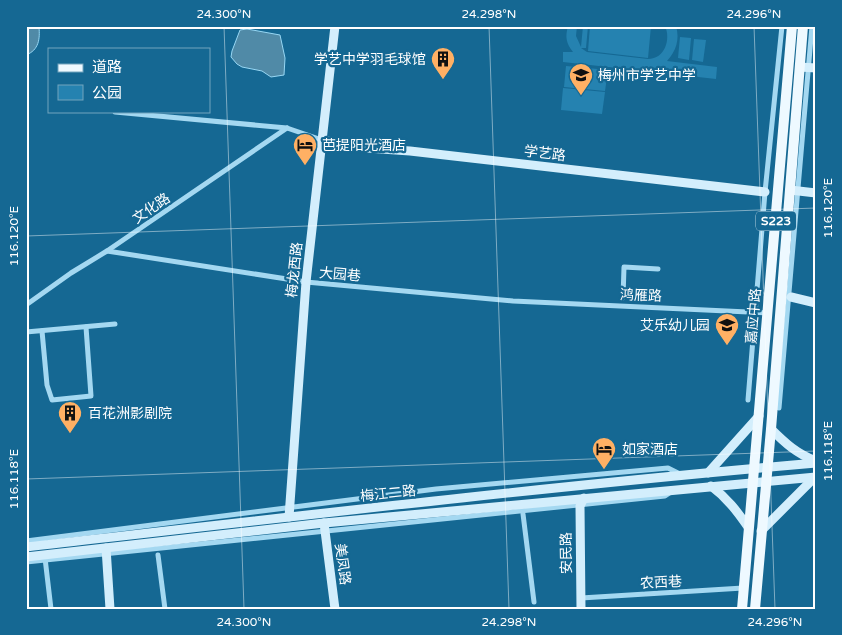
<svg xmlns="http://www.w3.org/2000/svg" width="842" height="635" viewBox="0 0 842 635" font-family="'Varela Round','Noto Sans SC',sans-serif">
  <rect width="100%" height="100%" fill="#156893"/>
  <g fill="#2582b0">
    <path d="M 568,26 L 577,26 L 576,36 L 581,47 L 583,26 L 588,26 L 586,48 L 581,48 L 587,52 L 648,59 C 665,59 671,39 665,26 L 676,26 C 680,40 676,51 667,61 L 717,67 L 716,79 L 563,62 L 563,52 L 573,52 C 566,43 565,37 568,26 Z"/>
    <path d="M 590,26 L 651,26 L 648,58 L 588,51 Z"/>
    <path d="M 680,37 L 691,38 L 689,60 L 678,58 Z"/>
    <path d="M 694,39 L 706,40 L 703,62 L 692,60 Z"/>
    <path d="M 566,66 L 608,70 L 605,91 L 564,87 Z"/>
    <path d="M 563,88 L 605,92 L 602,114 L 561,110 Z"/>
  </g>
  <g fill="#508aa7" stroke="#97d7f4">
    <path d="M 26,26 L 39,27 C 40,39 39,50 26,55 Z"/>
    <path d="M 247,29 L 280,35 L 285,58 L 284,75 L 271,77 L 262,71 L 242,67 L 237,64 L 231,57 L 232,51 L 240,30 Z"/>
  </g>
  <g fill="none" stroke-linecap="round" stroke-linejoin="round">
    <g stroke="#a4d8f1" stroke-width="5">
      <path d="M 115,112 L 287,128 L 322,140"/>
      <path d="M 107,251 L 306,282 L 513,301 L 768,313"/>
      <path d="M 623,298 L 624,267 L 658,269"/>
      <path d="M 26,305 L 71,273 L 107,251 L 287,128"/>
      <path d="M 42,331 L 47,385 L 52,400 L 91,396 L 86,327"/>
      <path d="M 26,332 L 115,324"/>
      <path d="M 748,400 L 765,192 L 782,26"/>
      <path d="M 779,408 L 812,26"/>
      <path d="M 523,514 L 534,602"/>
      <path d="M 26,541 L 436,489 L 668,468 L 680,474"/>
      <path d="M 158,555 L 165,609"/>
      <path d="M 45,558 L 51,609"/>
      <path d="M 26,562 L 665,496 L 671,492"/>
      <path d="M 581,598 L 743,588"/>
    </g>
    <g stroke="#d3eefc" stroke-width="9">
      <path d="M 800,67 L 816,68"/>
      <path d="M 322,140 L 367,148 L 410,151 L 765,192"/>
      <path d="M 790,190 L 816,193"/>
      <path d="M 791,297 L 816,303"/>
      <path d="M 771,429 C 785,443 797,454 816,461"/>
      <path d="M 708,473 L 759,416"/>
      <path d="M 711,486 C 727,498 737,511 748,527"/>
      <path d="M 289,517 L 306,282 L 335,26"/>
      <path d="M 324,523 L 335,609"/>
      <path d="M 761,531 L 815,477"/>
      <path d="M 26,547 C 289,517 552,486 816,463"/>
      <path d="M 106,548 L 110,609"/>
      <path d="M 26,557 L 324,523 L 816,477"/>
      <path d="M 581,609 L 580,506 L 584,498"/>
    </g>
    <g stroke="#eef9ff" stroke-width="10">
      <path d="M 742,609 L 792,26"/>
      <path d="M 755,609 L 771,429 L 803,26"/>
    </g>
  </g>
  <path fill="none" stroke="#fff" stroke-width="1" stroke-opacity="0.45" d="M 224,26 L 244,609M 489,26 L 509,609M 754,26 L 775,609M 26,236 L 816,208M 26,479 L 816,451"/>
  <defs>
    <g id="building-pin" transform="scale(1.25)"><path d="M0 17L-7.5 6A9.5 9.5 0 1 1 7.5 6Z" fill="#ffb064" stroke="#156893"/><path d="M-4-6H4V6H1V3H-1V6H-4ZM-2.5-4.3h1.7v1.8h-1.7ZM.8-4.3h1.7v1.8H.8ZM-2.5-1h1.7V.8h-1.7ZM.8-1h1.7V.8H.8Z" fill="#111"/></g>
    <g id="school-pin" transform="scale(1.25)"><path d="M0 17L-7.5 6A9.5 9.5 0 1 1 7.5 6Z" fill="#ffb064" stroke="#156893"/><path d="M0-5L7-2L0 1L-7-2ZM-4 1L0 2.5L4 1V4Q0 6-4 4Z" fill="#111"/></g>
    <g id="hotel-pin" transform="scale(1.25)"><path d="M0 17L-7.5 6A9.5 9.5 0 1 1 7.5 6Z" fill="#ffb064" stroke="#156893"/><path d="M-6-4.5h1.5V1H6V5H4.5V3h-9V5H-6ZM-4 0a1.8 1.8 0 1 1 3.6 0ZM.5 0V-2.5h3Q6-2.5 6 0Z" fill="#111"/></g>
  </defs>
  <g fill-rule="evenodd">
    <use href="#building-pin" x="443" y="59"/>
    <use href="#school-pin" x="581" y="75"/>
    <use href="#hotel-pin" x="305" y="145"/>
    <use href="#school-pin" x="727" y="325"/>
    <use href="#building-pin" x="70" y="413"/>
    <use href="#hotel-pin" x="604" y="449"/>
  </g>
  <g text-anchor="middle" stroke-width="4.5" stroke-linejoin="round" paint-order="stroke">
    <rect fill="#156893" stroke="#b9d2df" stroke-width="1" x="756" y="211.5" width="40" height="19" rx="4"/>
    <g font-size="12" font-weight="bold" fill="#fff">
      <text x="776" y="225">S223</text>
    </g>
    <g font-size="14" fill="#fff" stroke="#156893" text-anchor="start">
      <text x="426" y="64" text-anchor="end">学艺中学羽毛球馆</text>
      <text x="598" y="80">梅州市学艺中学</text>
      <text x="322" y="150">芭提阳光酒店</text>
      <text x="710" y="330" text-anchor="end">艾乐幼儿园</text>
      <text x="88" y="418">百花洲影剧院</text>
      <text x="622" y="454">如家酒店</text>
    </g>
    <g font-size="14" fill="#fff" stroke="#156893">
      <text transform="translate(545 153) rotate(7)" y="5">学艺路</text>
      <text transform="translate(151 208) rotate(-34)" y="5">文化路</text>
      <text transform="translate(294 270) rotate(-84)" y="5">梅龙西路</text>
      <text transform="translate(340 274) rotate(5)" y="5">大园巷</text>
      <text transform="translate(641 295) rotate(2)" y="5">鸿雁路</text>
      <text transform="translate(753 316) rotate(-85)" y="5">嘉应中路</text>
      <text transform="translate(388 493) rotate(-6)" y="5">梅江二路</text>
      <text transform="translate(566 553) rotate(-91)" y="5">安民路</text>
      <text transform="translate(343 564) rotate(82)" y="5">美凤路</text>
      <text transform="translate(661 582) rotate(-3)" y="5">农西巷</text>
    </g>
  </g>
  <rect width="842" height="635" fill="none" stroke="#156893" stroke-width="55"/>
  <rect x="48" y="48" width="162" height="65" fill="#156893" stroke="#73a4be"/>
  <rect x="58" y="64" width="25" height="8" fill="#eef9ff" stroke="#73a4be"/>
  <text x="92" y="72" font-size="15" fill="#ffffff">道路</text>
  <rect x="58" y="85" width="25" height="15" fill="#2582b0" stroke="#73a4be"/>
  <text x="92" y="98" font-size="15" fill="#ffffff">公园</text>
  <rect x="28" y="28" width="786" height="580" fill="none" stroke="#fff" stroke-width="2"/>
  <g font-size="12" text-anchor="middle" fill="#fff">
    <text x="224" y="18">24.300°N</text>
    <text x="489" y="18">24.298°N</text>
    <text x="754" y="18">24.296°N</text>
    <text transform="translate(828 208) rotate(-90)" y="4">116.120°E</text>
    <text transform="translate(14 236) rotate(-90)" y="4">116.120°E</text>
    <text transform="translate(828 451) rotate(-90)" y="4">116.118°E</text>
    <text transform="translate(14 479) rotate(-90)" y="4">116.118°E</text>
    <text x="244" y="626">24.300°N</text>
    <text x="509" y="626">24.298°N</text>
    <text x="775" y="626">24.296°N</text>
  </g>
</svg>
